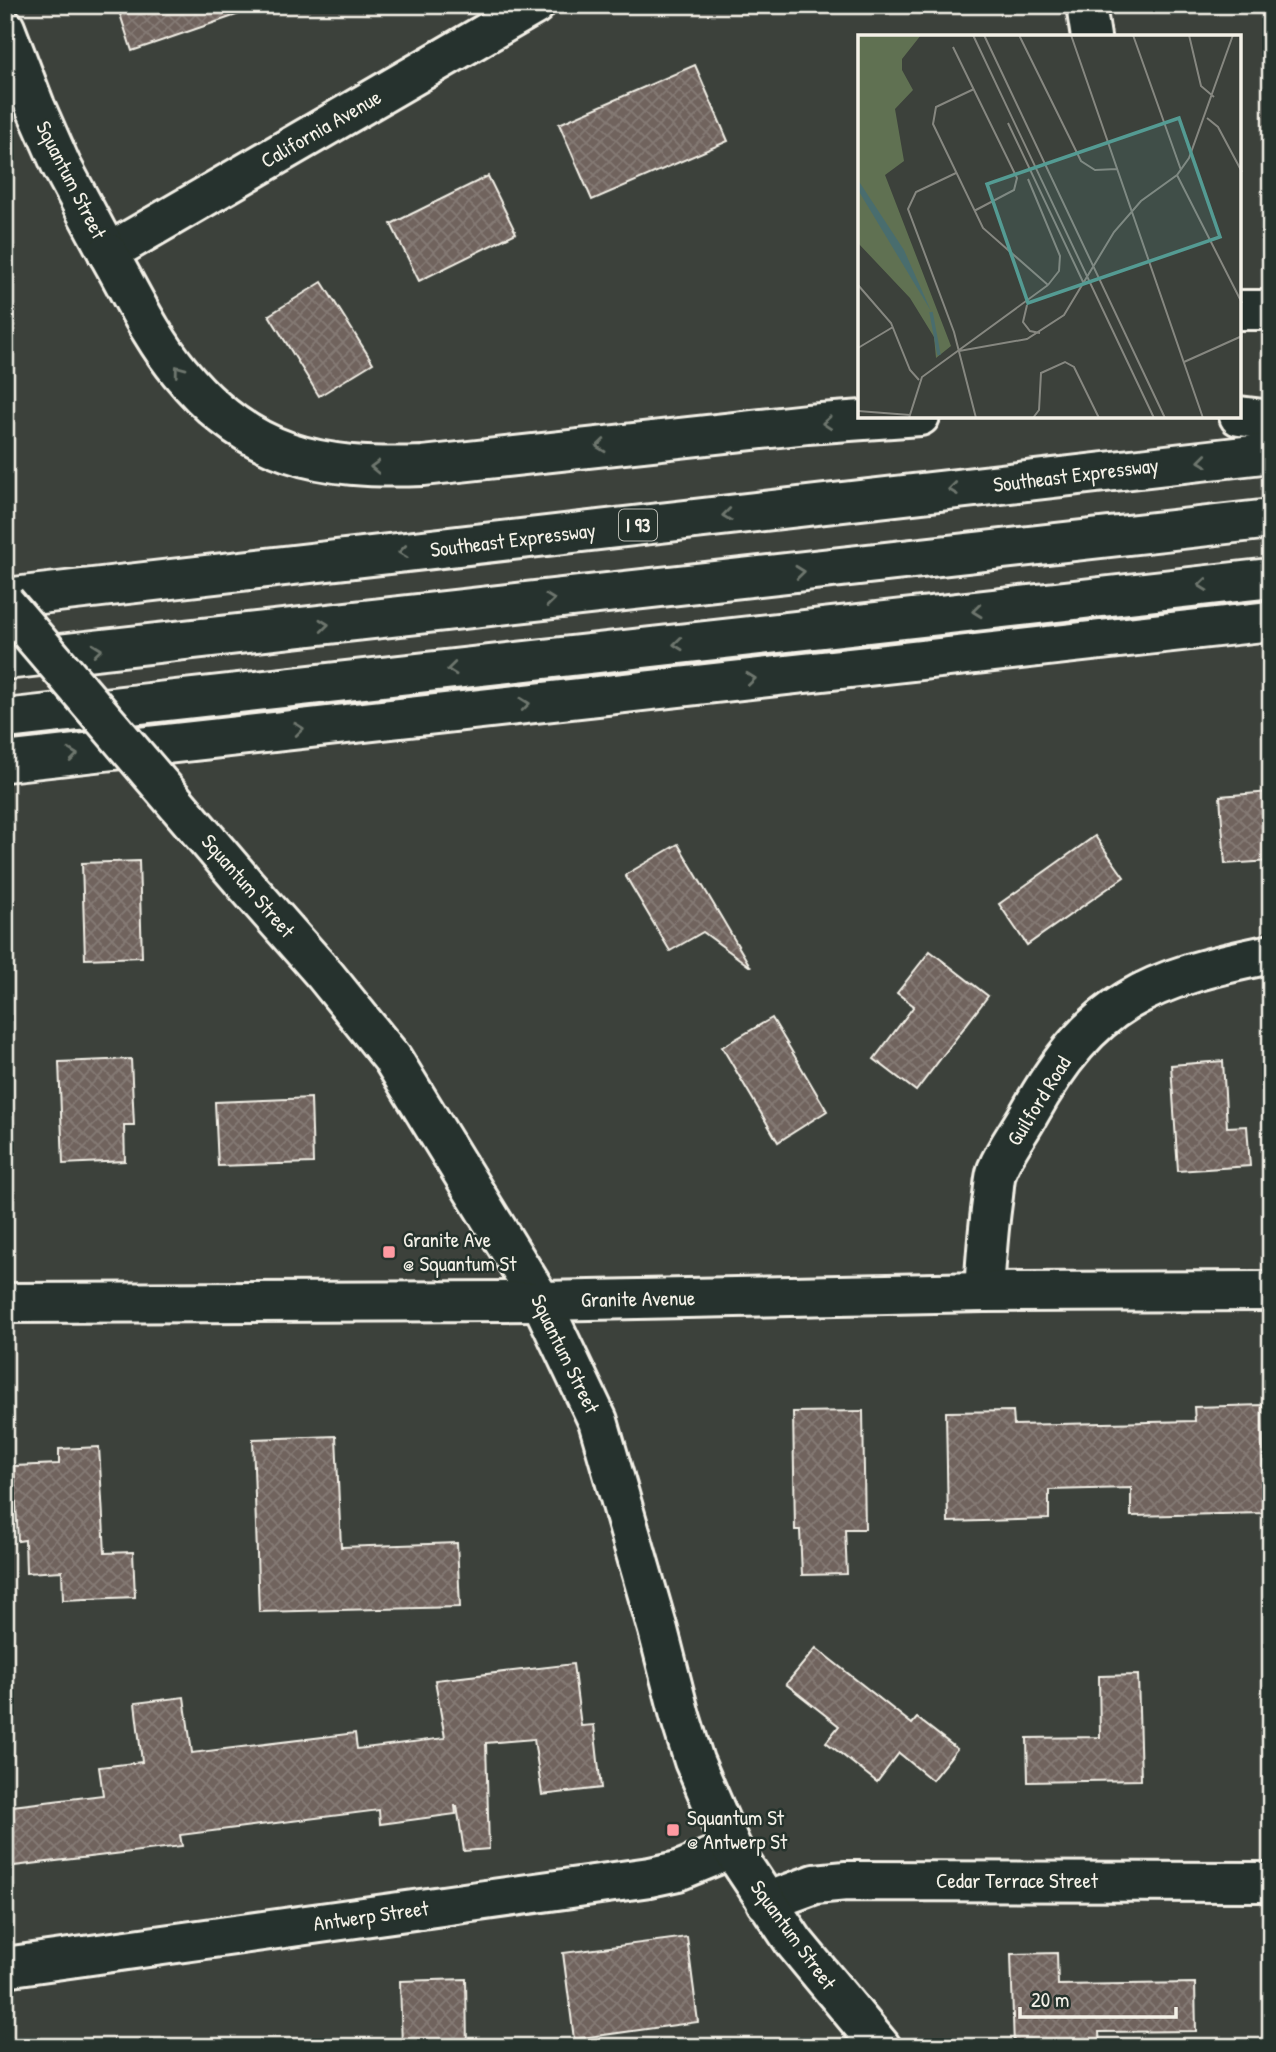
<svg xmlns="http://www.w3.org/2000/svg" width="1276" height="2052" viewBox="0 0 1276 2052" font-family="'Patrick Hand',sans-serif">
  <defs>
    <pattern id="building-cross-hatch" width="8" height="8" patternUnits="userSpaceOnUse" patternTransform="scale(1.75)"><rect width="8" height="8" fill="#70635d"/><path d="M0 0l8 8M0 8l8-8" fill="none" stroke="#857a74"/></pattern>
  </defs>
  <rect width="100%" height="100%" fill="#3c413b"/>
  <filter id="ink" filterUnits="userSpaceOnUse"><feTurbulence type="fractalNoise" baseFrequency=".0143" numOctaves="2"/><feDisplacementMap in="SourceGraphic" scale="14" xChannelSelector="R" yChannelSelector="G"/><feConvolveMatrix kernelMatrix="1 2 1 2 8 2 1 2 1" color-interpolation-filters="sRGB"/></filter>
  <g filter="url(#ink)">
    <g fill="url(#building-cross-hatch)" stroke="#f4f1e8" stroke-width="2">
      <path d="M 117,5 L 244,5 L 245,12 L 132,51 Z"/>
      <path d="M 695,65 L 728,141 L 592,200 L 559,124 Z"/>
      <path d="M 488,176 L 516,233 L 419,281 L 391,224 Z"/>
      <path d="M 322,282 L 373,363 L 319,396 L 269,315 Z"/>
      <path d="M 1271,792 L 1271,861 L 1225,864 L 1220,796 Z"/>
      <path d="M 1095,836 L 1124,877 L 1027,945 L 999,904 Z"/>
      <path d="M 678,844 L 750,966 L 749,966 L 703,932 L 670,951 L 625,875 Z"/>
      <path d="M 139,861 L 142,957 L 85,959 L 82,863 Z"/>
      <path d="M 930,951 L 988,996 L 916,1091 L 874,1059 L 914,1006 L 897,993 Z"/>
      <path d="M 772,1018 L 827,1111 L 778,1142 L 722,1047 Z"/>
      <path d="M 131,1059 L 134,1125 L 124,1125 L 125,1161 L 63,1164 L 59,1062 Z"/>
      <path d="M 1223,1061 L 1227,1127 L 1247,1126 L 1250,1166 L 1178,1171 L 1171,1065 Z"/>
      <path d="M 311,1098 L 313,1163 L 218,1166 L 215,1102 Z"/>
      <path d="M 1262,1405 L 1264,1513 L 1131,1516 L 1131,1488 L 1049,1490 L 1049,1519 L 948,1522 L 946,1412 L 1013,1411 L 1014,1425 L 1195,1421 L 1194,1407 Z"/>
      <path d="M 863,1411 L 865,1529 L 845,1529 L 847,1574 L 802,1575 L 800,1530 L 795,1530 L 793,1412 Z"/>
      <path d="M 336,1436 L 341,1547 L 457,1543 L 460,1607 L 259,1612 L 253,1439 Z"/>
      <path d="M 99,1447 L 105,1553 L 133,1552 L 135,1597 L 63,1600 L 62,1571 L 26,1573 L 25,1540 L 18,1541 L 14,1466 L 59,1464 L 59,1449 Z"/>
      <path d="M 816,1648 L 912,1724 L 917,1718 L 957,1749 L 932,1780 L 899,1753 L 877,1782 L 826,1742 L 839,1726 L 786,1684 Z"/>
      <path d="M 573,1664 L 581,1726 L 594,1725 L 601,1788 L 542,1795 L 534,1739 L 486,1743 L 489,1849 L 464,1851 L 457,1806 L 455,1806 L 456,1814 L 380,1824 L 379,1810 L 180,1835 L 182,1846 L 5,1867 L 5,1807 L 103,1795 L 99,1767 L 142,1762 L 135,1703 L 184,1697 L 192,1753 L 355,1733 L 357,1749 L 445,1738 L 435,1680 Z"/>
      <path d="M 1138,1675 L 1141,1780 L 1028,1782 L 1027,1738 L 1100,1737 L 1099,1676 Z"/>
      <path d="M 687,1937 L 698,2022 L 574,2039 L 563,1953 Z"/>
      <path d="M 1057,1953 L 1058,1985 L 1195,1983 L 1196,2031 L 1099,2032 L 1100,2047 L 1014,2047 L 1011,1954 Z"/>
      <path d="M 466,1979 L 467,2047 L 402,2047 L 400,1981 Z"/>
    </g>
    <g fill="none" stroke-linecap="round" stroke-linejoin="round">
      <g stroke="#f4f1e8" stroke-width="44">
        <g id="minor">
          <path d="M 1086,5 L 1091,37"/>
          <path d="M 108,253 L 535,5"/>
          <path d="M 1239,310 L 1271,310"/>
          <path d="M 984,1292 C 986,1260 988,1228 993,1196 C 994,1188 994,1178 997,1170 C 1005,1150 1019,1132 1029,1114 C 1092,1000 1148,979 1271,954"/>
          <path d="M 766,1902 L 815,1884 L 846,1881 L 1271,1882"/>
          <path d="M 5,1967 L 650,1877 L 678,1871 L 732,1849"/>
        </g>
      </g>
      <g stroke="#f4f1e8" stroke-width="44">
        <g id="secondary">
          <path d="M 5,28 L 35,106 L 61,165 L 108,253"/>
          <path d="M 245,884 L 325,975 L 392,1058 L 541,1301 L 598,1421 L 658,1630 L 680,1716 L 694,1761 L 732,1849 L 794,1942 L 881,2047"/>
          <path d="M 5,1303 L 541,1301 L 984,1292 L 1271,1291"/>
        </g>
      </g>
      <g stroke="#f4f1e8" stroke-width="44">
        <g id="motorway">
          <path d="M 108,253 C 131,293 151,337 180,372 C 248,456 320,470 423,466 L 807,424 L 920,416"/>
          <path d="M 1239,416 L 1271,420"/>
          <path d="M 5,598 L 1271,453"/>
          <path d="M 5,660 L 1271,519"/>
          <path d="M 5,719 L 1271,578"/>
          <path d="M 5,762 L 1271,621"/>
        </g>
      </g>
      <use href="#minor" stroke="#26332d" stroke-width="38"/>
      <use href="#secondary" stroke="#26332d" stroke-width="38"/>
      <use href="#motorway" stroke="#26332d" stroke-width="38"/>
      <g stroke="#f4f1e8" stroke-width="44" stroke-linecap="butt">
        <path id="secondary-bridge" d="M 5,603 L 245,884"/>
      </g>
      <use href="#secondary-bridge" stroke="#26332d" stroke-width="38"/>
    </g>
    <defs><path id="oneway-chevron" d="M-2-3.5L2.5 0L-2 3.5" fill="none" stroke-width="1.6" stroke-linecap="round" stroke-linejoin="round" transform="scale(1.75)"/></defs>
    <g stroke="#6e766e">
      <use href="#oneway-chevron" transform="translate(179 370) rotate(-127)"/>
      <use href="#oneway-chevron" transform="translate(827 423) rotate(176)"/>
      <use href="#oneway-chevron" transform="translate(601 446) rotate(174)"/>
      <use href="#oneway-chevron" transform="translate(1203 461) rotate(173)"/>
      <use href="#oneway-chevron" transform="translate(375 467) rotate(-178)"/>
      <use href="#oneway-chevron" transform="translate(953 489) rotate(173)"/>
      <use href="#oneway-chevron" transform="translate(727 515) rotate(173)"/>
      <use href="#oneway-chevron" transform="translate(403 552) rotate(173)"/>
      <use href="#oneway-chevron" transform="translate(800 572) rotate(-6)"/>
      <use href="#oneway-chevron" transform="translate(1203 585) rotate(174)"/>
      <use href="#oneway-chevron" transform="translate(550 600) rotate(-6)"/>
      <use href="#oneway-chevron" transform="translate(977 611) rotate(174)"/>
      <use href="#oneway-chevron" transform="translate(324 625) rotate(-6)"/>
      <use href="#oneway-chevron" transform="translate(678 644) rotate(174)"/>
      <use href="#oneway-chevron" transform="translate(97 650) rotate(-6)"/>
      <use href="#oneway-chevron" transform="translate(452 669) rotate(174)"/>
      <use href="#oneway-chevron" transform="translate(751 679) rotate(-6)"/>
      <use href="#oneway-chevron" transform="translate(525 704) rotate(-6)"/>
      <use href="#oneway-chevron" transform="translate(299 729) rotate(-6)"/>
      <use href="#oneway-chevron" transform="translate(73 755) rotate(-6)"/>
    </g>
  </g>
  <g fill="#ff9aa2" stroke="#26332d" stroke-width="2.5">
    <rect x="382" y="1245" width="14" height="14" rx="3.5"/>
    <rect x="666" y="1823" width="14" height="14" rx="3.5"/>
  </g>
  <g text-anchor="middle" stroke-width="5" stroke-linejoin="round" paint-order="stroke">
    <rect fill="#26332d" stroke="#b6b8b0" stroke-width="2" x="619" y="509.5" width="38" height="31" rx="5"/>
    <g font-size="19" font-weight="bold" fill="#f4f1e8">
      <text x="638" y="532">I 93</text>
    </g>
    <g font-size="21" fill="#f4f1e8" stroke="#26332d">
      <text transform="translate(321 129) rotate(-30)" y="7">California Avenue</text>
      <text transform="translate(71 180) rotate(63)" y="7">Squantum Street</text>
      <text transform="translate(1076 475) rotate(-7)" y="7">Southeast Expressway</text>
      <text transform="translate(513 540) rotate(-7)" y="7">Southeast Expressway</text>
      <text transform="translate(248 886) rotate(49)" y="7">Squantum Street</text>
      <text transform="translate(1039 1101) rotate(-58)" y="7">Guilford Road</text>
      <text transform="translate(638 1299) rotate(-1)" y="7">Granite Avenue</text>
      <text transform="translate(565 1354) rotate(64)" y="7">Squantum Street</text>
      <text x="1017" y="1888">Cedar Terrace Street</text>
      <text transform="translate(371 1916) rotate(-8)" y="7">Antwerp Street</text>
      <text transform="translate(793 1935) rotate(54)" y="7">Squantum Street</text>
    </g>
    <g font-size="21" fill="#f4f1e8" stroke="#26332d" text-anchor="start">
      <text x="403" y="1247">Granite Ave<tspan x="403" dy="24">@ Squantum St</tspan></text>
      <text x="687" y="1825">Squantum St<tspan x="687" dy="24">@ Antwerp St</tspan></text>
    </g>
  </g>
  <g transform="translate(858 35)">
    <rect width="383" height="383" fill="#3c413b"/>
    <path d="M 0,0 L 63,0 L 44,24 L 44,35 L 55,55 L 37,74 L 46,126 L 27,140 L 93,311 L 78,323 L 76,302 L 52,263 L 0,208 Z" fill="#607152"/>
    <path d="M 0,145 L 46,215 L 73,276 L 0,155 Z" fill="#496d6e"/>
    <path fill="none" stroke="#496d6e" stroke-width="3.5" d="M 73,277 L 81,320"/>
    <path fill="none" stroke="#868780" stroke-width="2" d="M 115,0 L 296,383M 126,0 L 307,383M 161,0 L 223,126 L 237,135 L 259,134M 213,0 L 345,383M 275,0 L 323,135M 331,0 L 343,51 L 356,62M 95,12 L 159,143 L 156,155 L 116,176M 116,54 L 78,72 L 75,89 L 125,193 L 190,250M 349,83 L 360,92 L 384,137M 150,88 L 226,249M 98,138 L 58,157 L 50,174 L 96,297 L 118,383M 319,140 L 384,268M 170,144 L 202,221 L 201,236 L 190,250M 0,250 L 33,288 L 52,335 L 61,345M 169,270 L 165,287 L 172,296 L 182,298M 0,313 L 35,292M 101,316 L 169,304 L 206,280 L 256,197 L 283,166 L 319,140 L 331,123 L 375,0M 326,327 L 384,301M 0,376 L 52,380M 51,383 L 64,342 L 190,250M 175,383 L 181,375 L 183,338 L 207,327 L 216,332 L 241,383"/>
    <path fill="#549b93" fill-opacity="0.15" stroke="#549b93" stroke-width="3.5" d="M 321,83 L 362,202 L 170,268 L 129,149 Z"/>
    <rect width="383" height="383" fill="none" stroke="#f4f1e8" stroke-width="3.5"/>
  </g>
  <rect width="1276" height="2052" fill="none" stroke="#26332d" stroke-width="28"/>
  <rect x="14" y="14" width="1248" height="2024" fill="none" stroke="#f4f1e8" stroke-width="2.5" filter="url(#ink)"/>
  <path d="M1020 2007v10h156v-10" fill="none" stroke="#f4f1e8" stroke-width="3.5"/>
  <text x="1031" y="2007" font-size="21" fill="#f4f1e8" stroke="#26332d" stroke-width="5" paint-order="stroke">20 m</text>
</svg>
